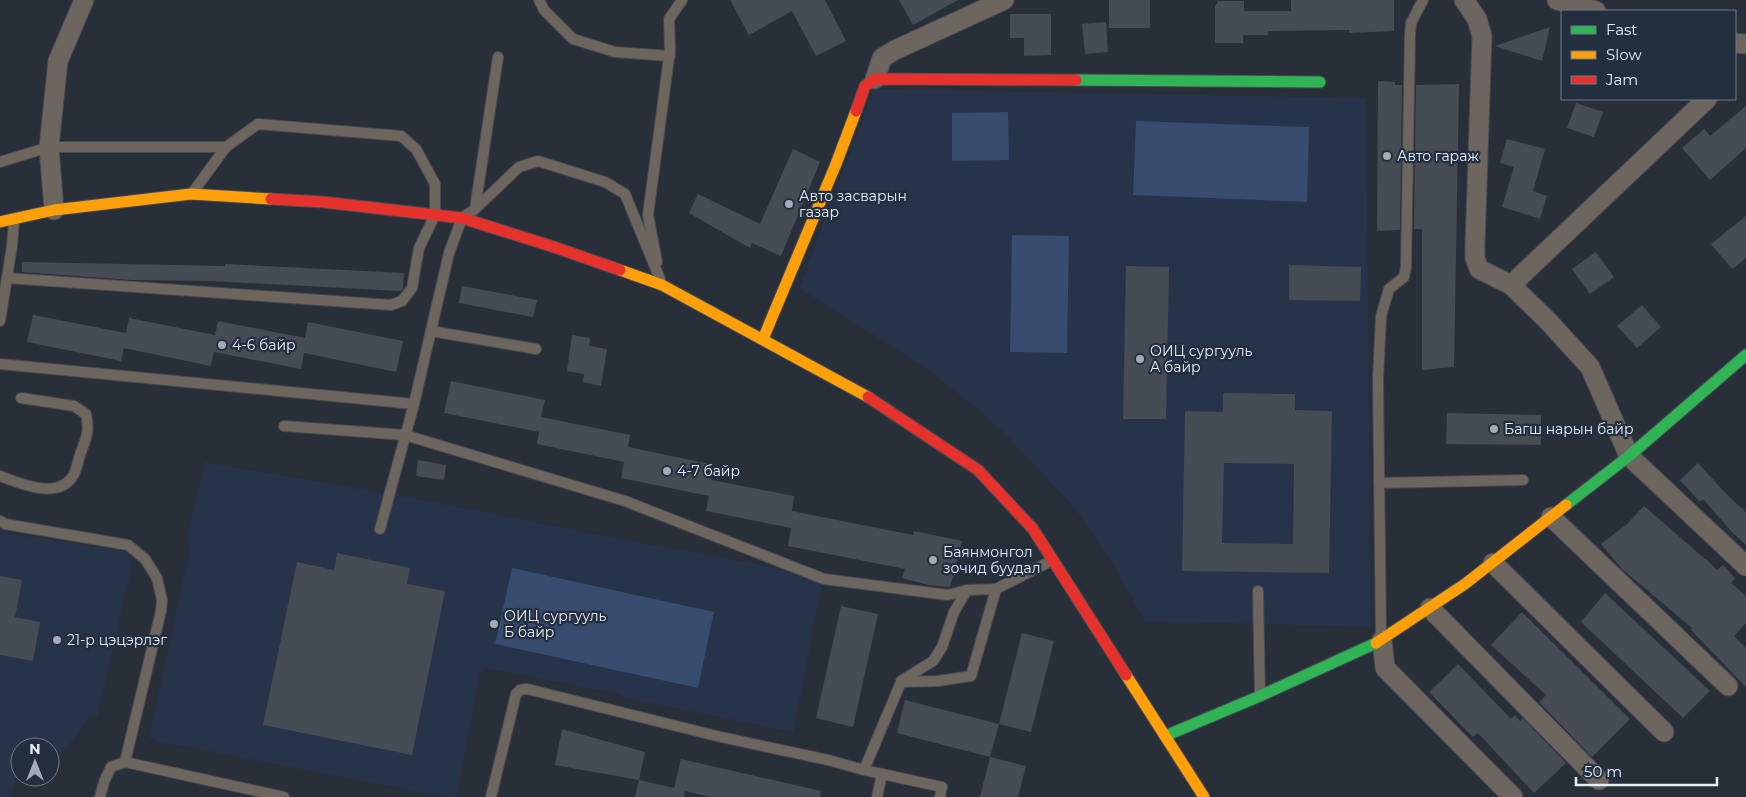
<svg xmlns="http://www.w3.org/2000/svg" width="1746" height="797" viewBox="0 0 1746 797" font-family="Montserrat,sans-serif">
  <rect width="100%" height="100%" fill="#292f39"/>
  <g fill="#263349">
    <path d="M 874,89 L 1366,98 L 1371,627 L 1145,621 L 1105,551 L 1073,506 L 1003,432 L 979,410 L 923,366 L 799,288 Z"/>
    <path d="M 205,462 L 417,499 L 619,539 L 758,564 L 823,580 L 793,732 L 626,698 L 619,694 L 486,668 L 480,672 L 457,797 L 446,797 L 157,741 L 149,737 L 190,548 L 187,537 Z"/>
    <path d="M 0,532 L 128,552 L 132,566 L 98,715 L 90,715 L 64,752 L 50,750 L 50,747 L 20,747 L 20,765 L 10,797 L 0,797 Z"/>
  </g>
  <g fill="#374c6f">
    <path d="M 1008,112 L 1009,160 L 952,161 L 952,113 Z"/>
    <path d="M 1136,121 L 1309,127 L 1307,202 L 1133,195 Z"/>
    <path d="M 1012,235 L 1069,236 L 1067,353 L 1010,352 Z"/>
    <path d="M 512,568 L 714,612 L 698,688 L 495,644 Z"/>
  </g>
  <g fill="#464c54" fill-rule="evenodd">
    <path d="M 730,0 L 825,0 L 846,41 L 816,56 L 792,11 L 749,35 Z"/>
    <path d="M 899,0 L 958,0 L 913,25 Z"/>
    <rect x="1109" y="0" width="41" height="28"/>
    <path d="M 1291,0 L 1394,0 L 1394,31 L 1349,33 L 1349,30 L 1268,31 L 1268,35 L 1243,35 L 1243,43 L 1215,43 L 1215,7 L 1218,1 L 1244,1 L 1244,11 L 1291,11 Z"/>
    <path d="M 1010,14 L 1051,14 L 1051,55 L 1024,56 L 1024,38 L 1010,38 Z"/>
    <path d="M 1106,22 L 1108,52 L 1085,54 L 1082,24 Z"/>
    <path d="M 1550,27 L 1542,61 L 1495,46 Z"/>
    <path d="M 1378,81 L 1395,82 L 1395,85 L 1402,85 L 1400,230 L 1377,231 Z"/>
    <path d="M 1459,84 L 1454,367 L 1422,370 L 1422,229 L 1414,229 L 1416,85 Z"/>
    <path d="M 1576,103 L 1603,112 L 1594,137 L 1567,128 Z"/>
    <path d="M 1746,106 L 1746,148 L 1710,180 L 1682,148 L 1704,129 L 1710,136 Z"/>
    <path d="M 1507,139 L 1545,149 L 1533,191 L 1547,196 L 1540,219 L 1502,207 L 1514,167 L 1500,163 Z"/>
    <path d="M 793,149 L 820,162 L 781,256 L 752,243 L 750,248 L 689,213 L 698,194 L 760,224 Z"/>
    <path d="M 1746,216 L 1746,258 L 1732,269 L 1711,244 Z"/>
    <path d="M 1596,252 L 1614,277 L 1590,294 L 1572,269 Z"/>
    <path d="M 22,262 L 225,266 L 225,264 L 404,273 L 403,288 L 401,291 L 210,281 L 132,280 L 22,272 Z"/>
    <path d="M 1289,265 L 1361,267 L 1360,301 L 1289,300 Z"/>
    <path d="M 1126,266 L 1169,267 L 1166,419 L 1123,419 Z"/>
    <path d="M 462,286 L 537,300 L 533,317 L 459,303 Z"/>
    <path d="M 1642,305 L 1661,327 L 1637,348 L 1617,326 Z"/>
    <path d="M 33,315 L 126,333 L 129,318 L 215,335 L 218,321 L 305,338 L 308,322 L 403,341 L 396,372 L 304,353 L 301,369 L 214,352 L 211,366 L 124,348 L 121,361 L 27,342 Z"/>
    <path d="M 572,335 L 590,338 L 589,346 L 607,349 L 601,386 L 583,382 L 584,374 L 567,371 Z"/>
    <path d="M 451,381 L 545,400 L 541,417 L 630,435 L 628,447 L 714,465 L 711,480 L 794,496 L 792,511 L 913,535 L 914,531 L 962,541 L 950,587 L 928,585 L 902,578 L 905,569 L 788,546 L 791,528 L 706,511 L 709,496 L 621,478 L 624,462 L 537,444 L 539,432 L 444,413 Z"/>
    <path d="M 1223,393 L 1295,394 L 1295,410 L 1332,411 L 1329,573 L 1182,571 L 1185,411 L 1223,412 ZM 1224,463 L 1294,464 L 1293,544 L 1222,543 Z"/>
    <path d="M 1447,413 L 1541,415 L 1541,445 L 1446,444 Z"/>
    <path d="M 418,460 L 446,465 L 444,480 L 416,476 Z"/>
    <path d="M 1698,463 L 1728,496 L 1746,512 L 1746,545 L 1732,532 L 1703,499 L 1700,502 L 1680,480 Z"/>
    <path d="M 1644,506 L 1705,559 L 1705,558 L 1717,570 L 1723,565 L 1735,578 L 1731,583 L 1746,596 L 1746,623 L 1734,636 L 1746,648 L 1746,687 L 1691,630 L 1692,628 L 1622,569 L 1601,544 L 1626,525 Z"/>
    <path d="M 337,553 L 410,568 L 407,584 L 445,591 L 412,755 L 263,725 L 297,562 L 334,570 Z"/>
    <path d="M 0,576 L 22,580 L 15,617 L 40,622 L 33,661 L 0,655 Z"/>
    <path d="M 1605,593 L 1710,691 L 1683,718 L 1581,622 Z"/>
    <path d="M 841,606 L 878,614 L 853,727 L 816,718 Z"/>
    <path d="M 1522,612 L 1630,719 L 1592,757 L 1539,702 L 1546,695 L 1491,645 Z"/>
    <path d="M 1022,633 L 1054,641 L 1031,732 L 999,724 Z"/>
    <path d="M 1458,664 L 1511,719 L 1515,715 L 1520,721 L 1523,718 L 1566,763 L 1534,793 L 1478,733 L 1473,737 L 1429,692 Z"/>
    <path d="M 905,700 L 999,724 L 990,757 L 897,733 Z"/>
    <path d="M 562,729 L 645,752 L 639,780 L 555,765 Z"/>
    <path d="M 990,757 L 1026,766 L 1018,797 L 980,797 Z"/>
    <path d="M 681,759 L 821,791 L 820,797 L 711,797 L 685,791 L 684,797 L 635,797 L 639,780 L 674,788 Z"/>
  </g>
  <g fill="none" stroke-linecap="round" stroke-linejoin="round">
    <g stroke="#454b52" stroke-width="12">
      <g id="lane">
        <path d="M 539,0 L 544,10 L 573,39 L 615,52 L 670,56"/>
        <path d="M 0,162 L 49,147 L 226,147"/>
        <path d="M 475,209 L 498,57"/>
        <path d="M 657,262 L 648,215 L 670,50 L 669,19 L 682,0"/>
        <path d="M 7,278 L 391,305 L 402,301 L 412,288 L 419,248 L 435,215 L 435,184 L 416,149 L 401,136 L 258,124 L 226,147 L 193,192"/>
        <path d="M 0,321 L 12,246 L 14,220"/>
        <path d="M 431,331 L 536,349"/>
        <path d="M 0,364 L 414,404"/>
        <path d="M 284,426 L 405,435 L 625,501 L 824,579 L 948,595 L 967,590 L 996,589"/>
        <path d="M 0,476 C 21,484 60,501 74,474 C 77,468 78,461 80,455 C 86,438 90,432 86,414 L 74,406 L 21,398"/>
        <path d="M 1379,483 L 1523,480"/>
        <path d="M 0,521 L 5,524 L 128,545 L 145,559 L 157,578 L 162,600 L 161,611 L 125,762"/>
        <path d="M 380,529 L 414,404 L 449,253 L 462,218 L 475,209 L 519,167 L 538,161 L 605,182 L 625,194 L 660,279"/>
        <path d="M 1258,591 L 1260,695"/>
        <path d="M 1381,637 L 1378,380 L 1381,316 L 1389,289 L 1404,277 L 1406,267 L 1410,35 L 1411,23 L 1423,0"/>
        <path d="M 901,681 L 933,661 L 942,647 L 954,612 L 967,590"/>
        <path d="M 100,797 L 104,782 L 111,767 L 125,762 L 284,797"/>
        <path d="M 491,797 L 516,694 L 520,690 L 527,689 L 721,737 L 828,760 L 864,770"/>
        <path d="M 877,797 L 882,774"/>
        <path d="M 940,797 L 942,787 L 864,770 L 901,682 L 938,681 L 971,676 L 996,589 L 1051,561"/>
      </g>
    </g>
    <g stroke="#454b52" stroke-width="21">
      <g id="street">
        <path d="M 1464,0 L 1477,19 L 1482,36 L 1475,245 L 1475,258 L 1479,269 L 1511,285 L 1548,321 L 1590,367 L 1629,456 L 1746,566"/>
        <path d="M 1557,0 L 1596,11"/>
        <path d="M 1735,43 L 1746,44"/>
        <path d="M 875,79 L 882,58 L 895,50 L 1004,0"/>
        <path d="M 54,210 L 49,147 L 58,61 L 84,0"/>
        <path d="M 1511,285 L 1707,99"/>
        <path d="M 1551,517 L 1728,686"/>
        <path d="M 1493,563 L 1664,732"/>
        <path d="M 1430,608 L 1599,780"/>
        <path d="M 1382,640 L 1385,668 L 1513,797"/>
      </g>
    </g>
    <g stroke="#454b52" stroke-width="13">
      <g id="fast">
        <path d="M 1076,80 L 1320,82"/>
        <path d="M 1566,505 L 1629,456 L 1746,355"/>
        <path d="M 1165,736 L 1260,696 L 1376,643"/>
      </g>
    </g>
    <g stroke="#454b52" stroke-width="13">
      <g id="slow">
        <path d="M 0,222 L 54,210 L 191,194 L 271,199"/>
        <path d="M 620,270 L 662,285 L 868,397"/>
        <path d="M 763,339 L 836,164 L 856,111"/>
        <path d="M 1376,643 L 1465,584 L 1566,505"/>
        <path d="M 1126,675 L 1204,797"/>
      </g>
    </g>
    <g stroke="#454b52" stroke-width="13">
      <g id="jam">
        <path d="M 856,111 L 865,86 L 875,79 L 1076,80"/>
        <path d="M 271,199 L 323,202 L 462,218 L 554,247 L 620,270"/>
        <path d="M 868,397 L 978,470 L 1033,529 L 1126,675"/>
      </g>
    </g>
    <use href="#lane" stroke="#6d665e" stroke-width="10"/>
    <use href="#street" stroke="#6d665e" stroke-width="19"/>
    <use href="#fast" stroke="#30b455" stroke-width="11"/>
    <use href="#slow" stroke="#ff9f0a" stroke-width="11"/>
    <use href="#jam" stroke="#e5322d" stroke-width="11"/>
  </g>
  <g fill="#a4abb6" stroke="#232e3f" stroke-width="2">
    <circle cx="1387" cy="156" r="5"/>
    <circle cx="789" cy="204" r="5"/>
    <circle cx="222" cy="345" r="5"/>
    <circle cx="1140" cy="359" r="5"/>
    <circle cx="1494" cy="429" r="5"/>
    <circle cx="667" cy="471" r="5"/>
    <circle cx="933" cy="560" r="5"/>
    <circle cx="494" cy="624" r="5"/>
    <circle cx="57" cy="640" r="5"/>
  </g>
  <g text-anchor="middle" stroke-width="4.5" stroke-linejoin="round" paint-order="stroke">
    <g font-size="14" fill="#e7eefa" stroke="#232e3f" text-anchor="start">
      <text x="1397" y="161">Авто гараж</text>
      <text x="799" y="201">Авто засварын<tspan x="799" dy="16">газар</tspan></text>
      <text x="232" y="350">4-6 байр</text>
      <text x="1150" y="356">ОИЦ сургууль<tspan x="1150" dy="16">А байр</tspan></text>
      <text x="1504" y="434">Багш нарын байр</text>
      <text x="677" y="476">4-7 байр</text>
      <text x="943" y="557">Баянмонгол<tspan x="943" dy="16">зочид буудал</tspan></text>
      <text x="504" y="621">ОИЦ сургууль<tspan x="504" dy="16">Б байр</tspan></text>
      <text x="67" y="645">21-р цэцэрлэг</text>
    </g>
  </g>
  <rect x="1561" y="10" width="175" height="90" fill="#232e3f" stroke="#717b8a"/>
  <rect x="1571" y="26" width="25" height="8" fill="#30b455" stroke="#717b8a"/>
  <text x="1606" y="35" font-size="15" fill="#e7eefa">Fast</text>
  <rect x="1571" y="51" width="25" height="8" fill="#ff9f0a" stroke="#717b8a"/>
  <text x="1606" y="60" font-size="15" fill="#e7eefa">Slow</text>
  <rect x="1571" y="76" width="25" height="8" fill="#e5322d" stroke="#717b8a"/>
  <text x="1606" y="85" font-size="15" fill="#e7eefa">Jam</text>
  <g transform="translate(35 762)"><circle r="24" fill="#232e3f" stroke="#717b8a"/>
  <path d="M0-4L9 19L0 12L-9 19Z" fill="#a4abb6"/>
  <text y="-8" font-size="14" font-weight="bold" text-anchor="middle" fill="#e7eefa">N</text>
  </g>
  <path d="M1576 777v8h141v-8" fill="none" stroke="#e7eefa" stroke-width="2.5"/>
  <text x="1584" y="777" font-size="15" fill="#e7eefa" stroke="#232e3f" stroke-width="4" paint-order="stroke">50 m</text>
</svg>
